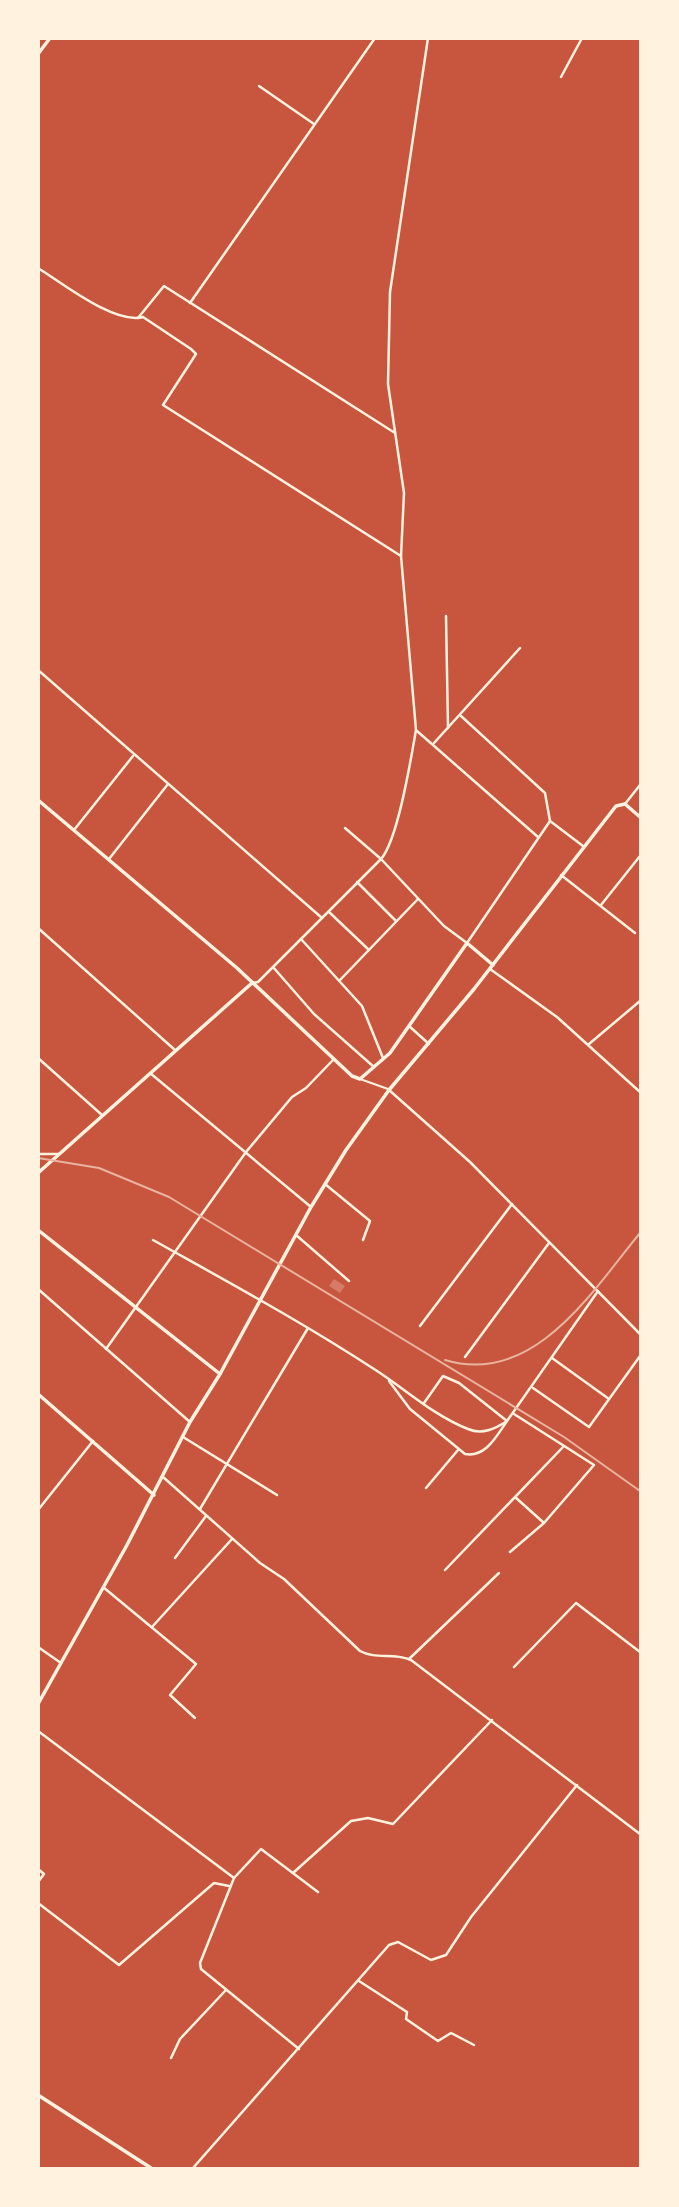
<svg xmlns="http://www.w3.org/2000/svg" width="679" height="2207" viewBox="0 0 679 2207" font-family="Lato,sans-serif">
  <rect width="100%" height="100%" fill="#c8553d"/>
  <path fill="#d67c66" d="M 334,1279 L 345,1286 L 340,1293 L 329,1286 Z"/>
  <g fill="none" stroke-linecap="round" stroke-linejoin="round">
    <path stroke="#fff3e0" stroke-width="2" d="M 360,1079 L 388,1089"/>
    <g stroke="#fff3e0" stroke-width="2.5">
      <path d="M 561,77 L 582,38"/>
      <path d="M 259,86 L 314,124"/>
      <path d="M 38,268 C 62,283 115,325 143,317 L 191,349 L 196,354 L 163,405 L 401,556 L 416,730 C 411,758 398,840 381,859 L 345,828"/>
      <path d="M 190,303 L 375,38"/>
      <path d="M 138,318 L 164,286 L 395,433"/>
      <path d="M 401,556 L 404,493 L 388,384 L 390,292 L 428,38"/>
      <path d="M 446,616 L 448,728"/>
      <path d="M 38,670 L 322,918"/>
      <path d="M 417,731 L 538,837"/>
      <path d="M 434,743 L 520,648"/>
      <path d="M 625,804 L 640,785"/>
      <path d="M 550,821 L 583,846"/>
      <path d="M 74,830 L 133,756"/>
      <path d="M 109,859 L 168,784"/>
      <path d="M 561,875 L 635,933"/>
      <path d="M 357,882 L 396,921"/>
      <path d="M 601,905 L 640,856"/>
      <path d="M 329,912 L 369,950"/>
      <path d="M 38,928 L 175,1050"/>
      <path d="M 301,939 L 362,1006 L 383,1058"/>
      <path d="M 273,967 L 314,1014 L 374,1067"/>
      <path d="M 490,969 L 557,1017 L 640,1092"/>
      <path d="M 340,980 L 418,899"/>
      <path d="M 252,983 L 258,982 L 381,859 L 444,926 L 467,943 L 550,821 L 545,793 L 461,716"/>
      <path d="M 409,1026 L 429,1044"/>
      <path d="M 589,1044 L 640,1001"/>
      <path d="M 38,1058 L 102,1115"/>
      <path d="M 150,1073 L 311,1207"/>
      <path d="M 389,1090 L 470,1162 L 640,1334"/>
      <path d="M 38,1154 L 59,1154"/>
      <path d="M 325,1184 L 370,1221 L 363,1240"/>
      <path d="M 296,1235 L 349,1281"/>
      <path d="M 153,1240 C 228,1282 302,1322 374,1369 C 404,1388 434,1416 468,1429 C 482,1435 495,1429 507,1421 L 598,1291"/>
      <path d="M 38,1289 L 190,1422"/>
      <path d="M 420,1326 L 512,1204"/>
      <path d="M 106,1349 L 246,1152 L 292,1097 L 306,1088 L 334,1059"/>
      <path d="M 465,1357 L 549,1243"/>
      <path d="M 552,1358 L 609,1399"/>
      <path d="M 389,1381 L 410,1409 L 465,1454 C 486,1458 497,1435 507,1421 L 459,1383 L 443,1376 L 424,1403"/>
      <path d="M 533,1388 L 589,1427 L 640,1356"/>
      <path d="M 183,1437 L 277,1495"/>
      <path d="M 163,1477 L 260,1563 L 284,1579 L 360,1651 C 376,1660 394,1652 411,1660 L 640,1834"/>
      <path d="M 426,1488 L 458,1450"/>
      <path d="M 515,1497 L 544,1523"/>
      <path d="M 200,1509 L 308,1328"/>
      <path d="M 38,1510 L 93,1441"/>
      <path d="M 510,1552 L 544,1523 L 594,1465 L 514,1414"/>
      <path d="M 175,1558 L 206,1516"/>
      <path d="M 445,1570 L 564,1446"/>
      <path d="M 103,1587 L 196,1664 L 170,1695 L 195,1718"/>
      <path d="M 152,1627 L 232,1539"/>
      <path d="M 38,1647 L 61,1663"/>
      <path d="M 409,1659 L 499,1573"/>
      <path d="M 514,1667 L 576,1603 L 640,1652"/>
      <path d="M 38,1731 L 234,1878 L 200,1963 L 201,1969 L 299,2049"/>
      <path d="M 38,1869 L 44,1874 L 38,1882"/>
      <path d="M 293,1873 L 351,1821 L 368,1818 L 393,1824 L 492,1720"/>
      <path d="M 234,1878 L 261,1849 L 318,1892"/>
      <path d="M 38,1903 L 119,1965 L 214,1883 L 229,1886"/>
      <path d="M 359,1981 L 407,2012 L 406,2019 L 438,2041 L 451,2033 L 474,2045"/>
      <path d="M 171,2058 L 180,2039 L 226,1990"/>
      <path d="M 193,2168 L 389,1945 L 398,1942 L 431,1960 L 446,1955 L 471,1917 L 577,1785"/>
    </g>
    <g stroke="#fff3e0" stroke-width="3.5">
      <path d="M 38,1394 L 154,1495"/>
      <path d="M 38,1704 L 127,1545 L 190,1422 L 220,1374"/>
      <path d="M 38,2095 L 151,2168"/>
    </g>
    <g stroke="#fff3e0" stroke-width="3.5">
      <path d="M 38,54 L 50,38"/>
      <path d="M 38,800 L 237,968 L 352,1076 L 360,1079 L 390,1053 L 467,943 L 493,965"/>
      <path d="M 38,1173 L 252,983"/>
      <path d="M 38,1230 L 220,1374 L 311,1207 L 346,1150 L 389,1090 L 474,989 L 616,806 L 625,804 L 640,817"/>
    </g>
    <g stroke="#e9b49f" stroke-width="2">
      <path d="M 38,1158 L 99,1168 L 169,1197 L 564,1437 L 640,1491"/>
      <path d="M 445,1360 C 534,1387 593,1290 640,1233"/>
    </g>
  </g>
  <rect width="679" height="2207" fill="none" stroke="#fff3e0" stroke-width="80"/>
</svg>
